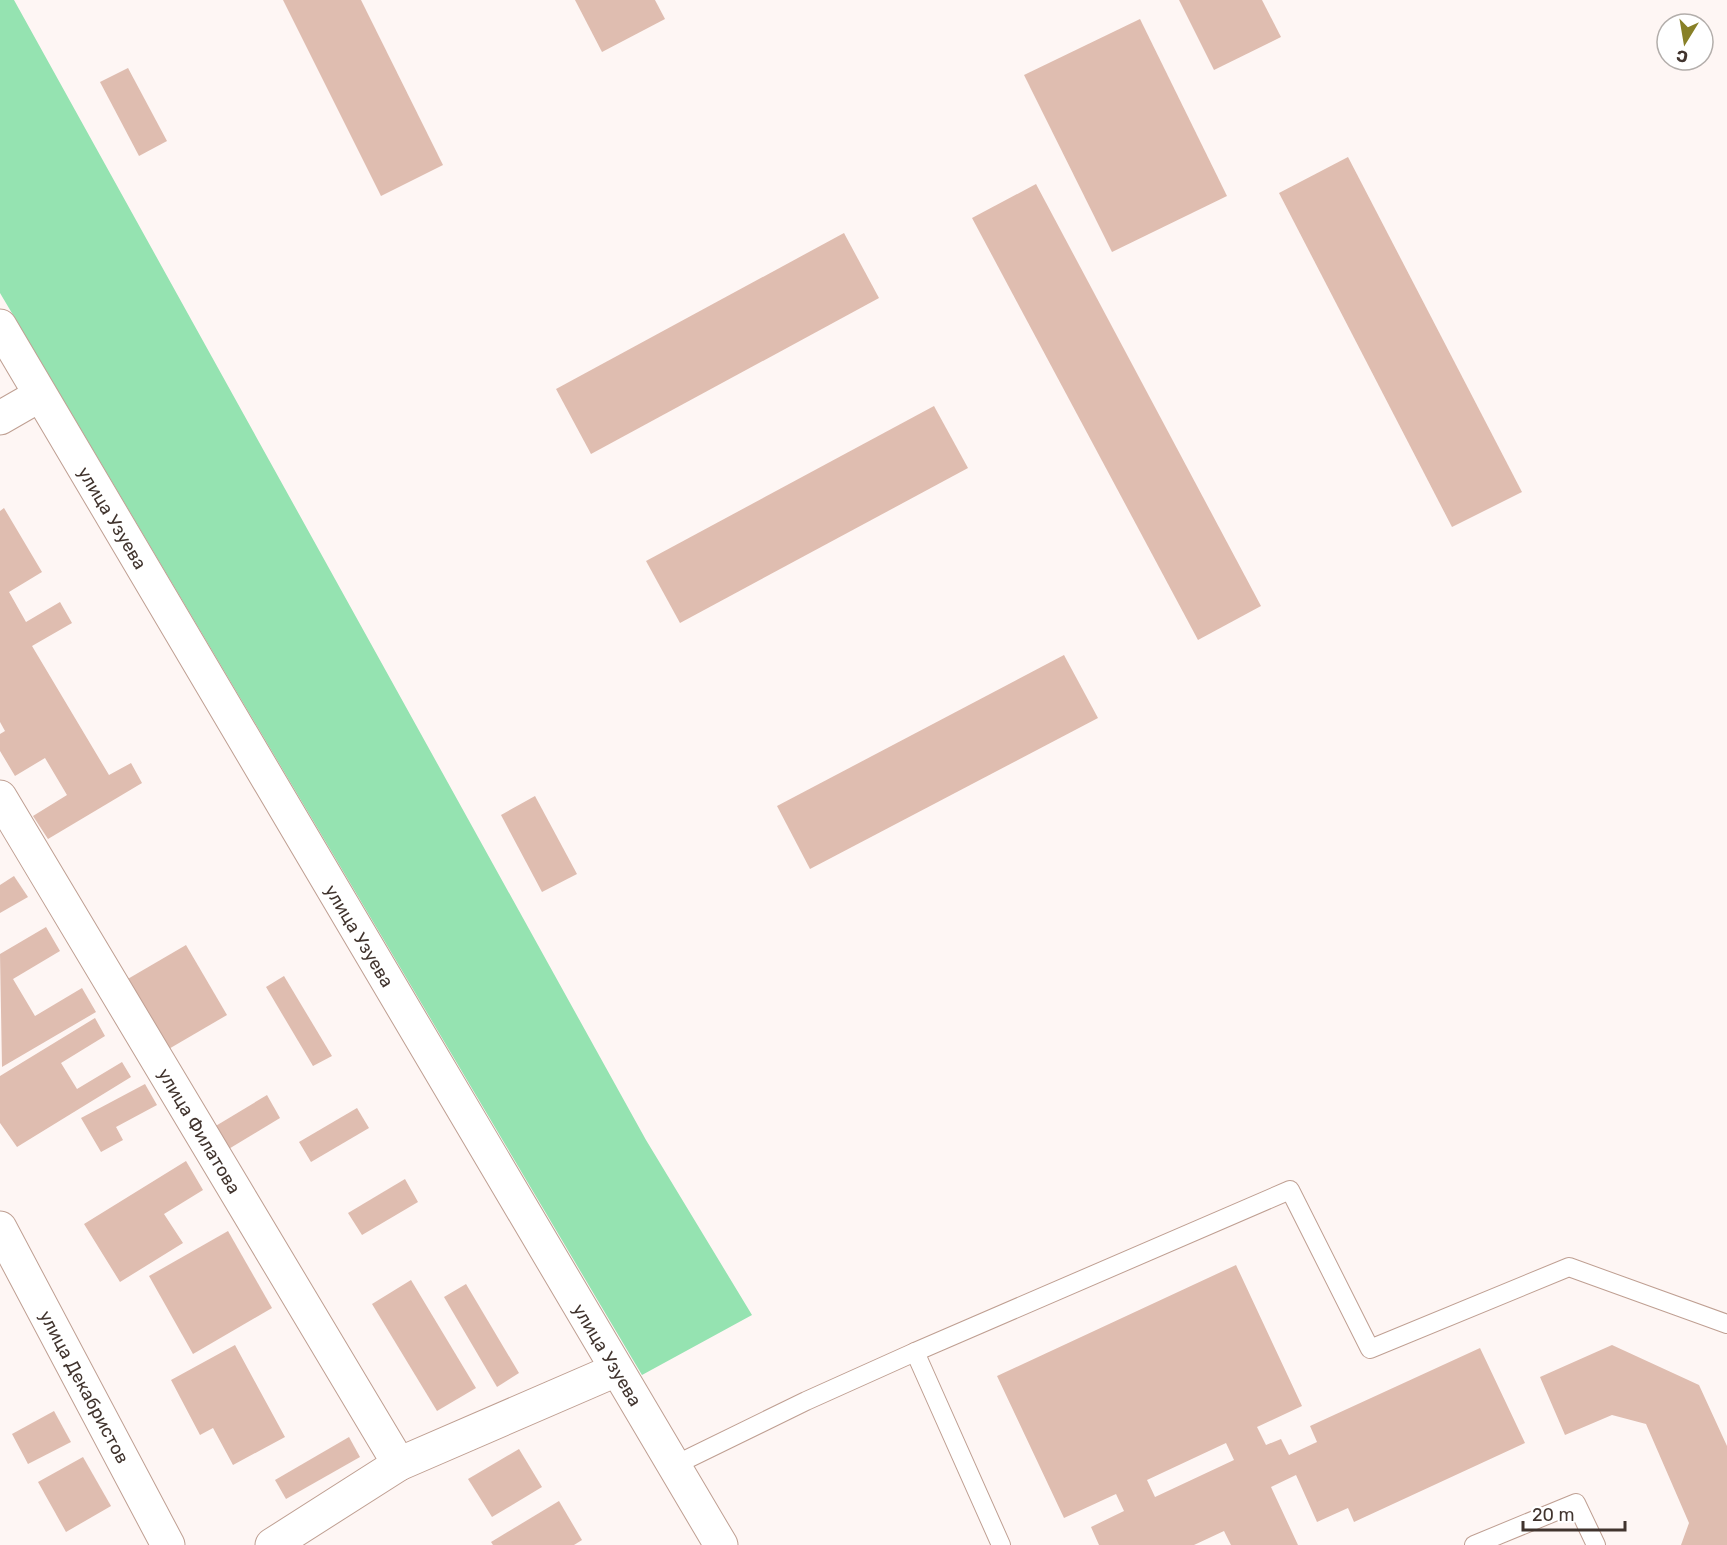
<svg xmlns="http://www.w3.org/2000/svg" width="1727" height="1545" viewBox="0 0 1727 1545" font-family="Rubik,sans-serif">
  <rect width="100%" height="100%" fill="#fef6f4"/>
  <path fill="#95e3b1" d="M 0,0 L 14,0 L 646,1140 L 752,1315 L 642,1375 L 0,293 Z"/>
  <g fill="#dfbdb0" fill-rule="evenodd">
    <path d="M 283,0 L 361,0 L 443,165 L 381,196 Z"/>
    <path d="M 575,0 L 655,0 L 665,19 L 602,52 Z"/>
    <path d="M 1179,0 L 1262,0 L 1281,37 L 1214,70 Z"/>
    <path d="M 1140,19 L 1227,196 L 1112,252 L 1024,75 Z"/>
    <path d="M 128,68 L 167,141 L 139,156 L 100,82 Z"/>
    <path d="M 1348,157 L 1522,492 L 1452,527 L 1279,193 Z"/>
    <path d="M 1036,184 L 1261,606 L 1198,640 L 972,218 Z"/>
    <path d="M 844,233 L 879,298 L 591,454 L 556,389 Z"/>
    <path d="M 934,406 L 968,468 L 680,623 L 646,561 Z"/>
    <path d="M 4,508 L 42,572 L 9,592 L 26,622 L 60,602 L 72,623 L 32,646 L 109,775 L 131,763 L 142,783 L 48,839 L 33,816 L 67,795 L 45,758 L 15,776 L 0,751 L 0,734 L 5,731 L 0,722 L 0,511 Z"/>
    <path d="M 1064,655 L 1098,718 L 810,869 L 777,806 Z"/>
    <path d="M 535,796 L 577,874 L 542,892 L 501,815 Z"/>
    <path d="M 14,876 L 28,897 L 0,913 L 0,885 Z"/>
    <path d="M 46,927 L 60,951 L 13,979 L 35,1016 L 82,988 L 96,1012 L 2,1067 L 0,954 Z"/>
    <path d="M 186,945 L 227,1015 L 167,1050 L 126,980 Z"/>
    <path d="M 284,976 L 332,1056 L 313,1066 L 266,987 Z"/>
    <path d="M 95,1018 L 105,1036 L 61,1063 L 77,1089 L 122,1062 L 131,1077 L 17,1147 L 0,1123 L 0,1076 Z"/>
    <path d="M 145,1084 L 157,1105 L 116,1127 L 123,1140 L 101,1152 L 81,1118 Z"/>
    <path d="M 267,1095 L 280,1118 L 227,1150 L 214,1127 Z"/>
    <path d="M 357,1108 L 369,1128 L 311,1162 L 299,1142 Z"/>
    <path d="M 186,1161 L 203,1190 L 164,1214 L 183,1243 L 120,1282 L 84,1224 Z"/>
    <path d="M 405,1179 L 418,1202 L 362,1235 L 348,1213 Z"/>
    <path d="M 228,1231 L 272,1308 L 193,1354 L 149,1276 Z"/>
    <path d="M 1236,1265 L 1302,1406 L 1257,1427 L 1266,1445 L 1281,1439 L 1289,1455 L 1317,1442 L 1310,1426 L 1480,1348 L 1525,1443 L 1354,1522 L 1348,1508 L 1317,1522 L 1296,1475 L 1271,1487 L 1298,1545 L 1231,1545 L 1224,1531 L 1194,1545 L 1099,1545 L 1091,1527 L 1124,1511 L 1116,1494 L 1064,1518 L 997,1376 ZM 1226,1443 L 1234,1460 L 1155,1497 L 1147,1480 Z"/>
    <path d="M 411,1280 L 476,1388 L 437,1411 L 372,1304 Z"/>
    <path d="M 466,1284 L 519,1373 L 497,1387 L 444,1297 Z"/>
    <path d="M 235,1345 L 285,1437 L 233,1465 L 213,1428 L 200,1435 L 171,1380 Z"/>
    <path d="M 1612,1345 L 1699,1385 L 1727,1446 L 1727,1545 L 1681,1545 L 1689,1523 L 1646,1424 L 1612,1415 L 1565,1435 L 1540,1377 Z"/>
    <path d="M 54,1411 L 71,1442 L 28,1464 L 12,1434 Z"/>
    <path d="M 349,1437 L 360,1457 L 286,1499 L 275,1480 Z"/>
    <path d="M 519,1449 L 542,1487 L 492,1517 L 468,1479 Z"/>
    <path d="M 83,1457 L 111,1506 L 66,1532 L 38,1482 Z"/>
    <path d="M 559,1501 L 582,1540 L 574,1545 L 493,1545 L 491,1542 Z"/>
  </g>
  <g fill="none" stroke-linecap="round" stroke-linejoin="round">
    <g stroke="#bf9f92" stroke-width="20">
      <g id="lane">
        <path d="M 673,1466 L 806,1401 L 915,1352"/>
        <path d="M 1001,1545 L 915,1352 L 1290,1190 L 1370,1349 L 1569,1267 L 1727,1324"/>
        <path d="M 1474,1545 L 1576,1503 L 1596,1545"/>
      </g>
    </g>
    <g stroke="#bf9f92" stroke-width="35">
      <g id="street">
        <path d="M 0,418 L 40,395"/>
        <path d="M 0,797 L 399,1464"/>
        <path d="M 0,1228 L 168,1545"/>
        <path d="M 272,1545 L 399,1464 L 616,1370"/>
      </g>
    </g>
    <g stroke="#bf9f92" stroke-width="35">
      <path id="secondary" d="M 0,326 L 721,1545"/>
    </g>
    <use href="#lane" stroke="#fff" stroke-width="18"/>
    <use href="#street" stroke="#fff" stroke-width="33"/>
    <use href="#secondary" stroke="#fff" stroke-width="33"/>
  </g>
  <g text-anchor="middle" stroke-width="4.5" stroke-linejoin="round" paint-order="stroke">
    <g font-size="18" fill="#41342e" stroke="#fff">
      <text transform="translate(112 518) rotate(59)" y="6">улица Узуева</text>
      <text transform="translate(359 936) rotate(59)" y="6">улица Узуева</text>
      <text transform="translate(199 1131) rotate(59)" y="6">улица Филатова</text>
      <text transform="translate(607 1355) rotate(59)" y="6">улица Узуева</text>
      <text transform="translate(84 1387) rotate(62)" y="6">улица Декабристов</text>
    </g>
  </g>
  <g transform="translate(1685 42) rotate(191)"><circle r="28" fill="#ffffff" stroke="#b3aeab" stroke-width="1.5"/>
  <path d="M0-4.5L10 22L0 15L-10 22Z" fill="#888027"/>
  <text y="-9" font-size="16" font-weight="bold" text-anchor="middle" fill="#41342e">С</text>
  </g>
  <path d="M1523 1521v9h102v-9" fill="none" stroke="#41342e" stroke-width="3"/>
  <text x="1532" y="1521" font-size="18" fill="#41342e" stroke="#ffffff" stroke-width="4.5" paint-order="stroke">20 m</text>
</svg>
